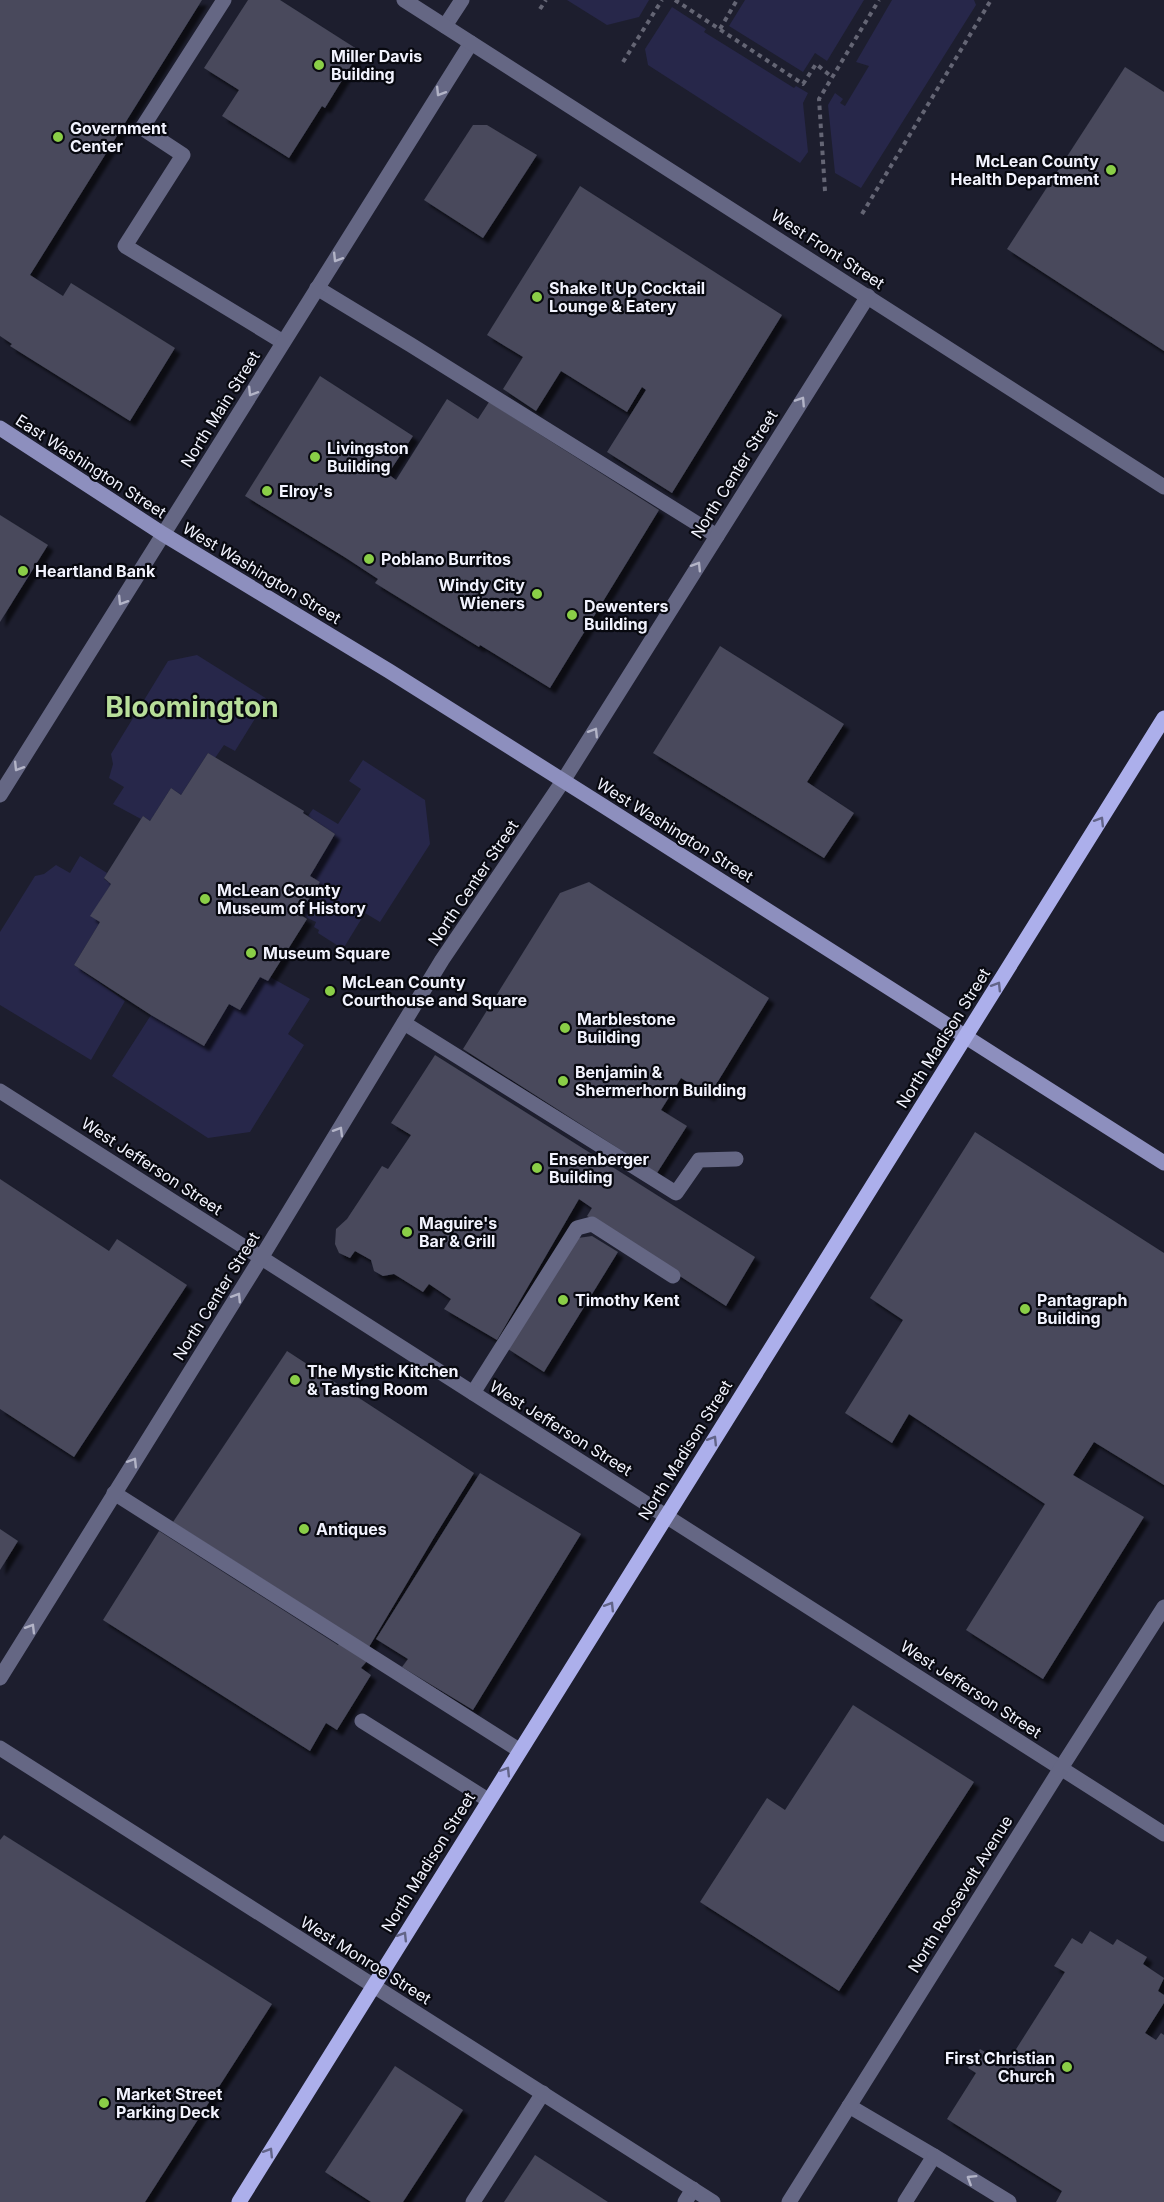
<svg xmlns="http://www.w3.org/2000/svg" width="1164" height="2202" viewBox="0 0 1164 2202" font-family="Inter,sans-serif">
  <defs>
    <filter id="shadow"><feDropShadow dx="5.5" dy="5.5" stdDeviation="1.5" flood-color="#0009"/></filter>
  </defs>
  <rect width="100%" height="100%" fill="#1d1e2e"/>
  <g fill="#27274a">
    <path d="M 567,0 L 649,0 L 639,17 L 607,25 Z"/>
    <path d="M 745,0 L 864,0 L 827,61 L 815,53 L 803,72 L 729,26 Z"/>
    <path d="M 892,0 L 974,0 L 976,5 L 861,188 L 835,173 L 828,105 L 835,93 L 843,99 L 840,103 L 845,106 L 869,66 L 856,62 Z"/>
    <path d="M 672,7 L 706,29 L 704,32 L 794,88 L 796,86 L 808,93 L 803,103 L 808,152 L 800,163 L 648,65 L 645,49 Z"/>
    <path d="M 197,655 L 267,699 L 235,751 L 224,745 L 215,758 L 208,753 L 181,795 L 171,788 L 150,821 L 143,816 L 141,819 L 113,804 L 124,787 L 109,778 L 113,764 L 111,754 L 168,661 Z"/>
    <path d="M 363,760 L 425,800 L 430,844 L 380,922 L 365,913 L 343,949 L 318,933 L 319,930 L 314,927 L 316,922 L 299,914 L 320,882 L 310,876 L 335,834 L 308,816 L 313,809 L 338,824 L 361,789 L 349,781 Z"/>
    <path d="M 80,856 L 107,873 L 104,879 L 111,884 L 91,916 L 100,922 L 74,965 L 125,1001 L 91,1060 L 0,1005 L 0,932 L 35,876 L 44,874 L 56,865 L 70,873 Z"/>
    <path d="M 260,977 L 268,981 L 270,977 L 310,999 L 288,1034 L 304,1045 L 250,1132 L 208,1138 L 112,1076 L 151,1015 L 204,1046 L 229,1004 Z"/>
  </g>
  <g fill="#48495b" filter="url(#shadow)">
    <path d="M 0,0 L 202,0 L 30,275 L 63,296 L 71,283 L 175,348 L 130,421 L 10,346 L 12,344 L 0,336 Z"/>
    <path d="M 248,0 L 280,0 L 360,51 L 325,108 L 322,106 L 289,158 L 222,116 L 239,90 L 204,68 Z"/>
    <path d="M 1125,67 L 1164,92 L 1164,351 L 1007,249 Z"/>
    <path d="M 473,125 L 487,125 L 537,155 L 483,238 L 424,200 Z"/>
    <path d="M 580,186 L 782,315 L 672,493 L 607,452 L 646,390 L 642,387 L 627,412 L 561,371 L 536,411 L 503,389 L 523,357 L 487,335 Z"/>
    <path d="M 320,376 L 413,436 L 388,474 L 396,480 L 447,399 L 478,419 L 489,402 L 659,510 L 550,688 L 480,645 L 479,647 L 375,583 L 378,579 L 346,558 L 245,496 Z"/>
    <path d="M 0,515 L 48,545 L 0,622 Z"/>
    <path d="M 720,646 L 844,724 L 807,782 L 854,813 L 824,858 L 653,753 Z"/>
    <path d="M 208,753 L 304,811 L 303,813 L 335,834 L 310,876 L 320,882 L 299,914 L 307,919 L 268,981 L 260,977 L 240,1010 L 229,1004 L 204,1046 L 151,1015 L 74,965 L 100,922 L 90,916 L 111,884 L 104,878 L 141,819 L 143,816 L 150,821 L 171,788 L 181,795 Z"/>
    <path d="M 589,882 L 769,998 L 709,1096 L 681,1078 L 661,1110 L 687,1126 L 657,1173 L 463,1049 L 560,893 Z"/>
    <path d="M 435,1055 L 755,1257 L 726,1306 L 587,1216 L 592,1208 L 579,1199 L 497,1340 L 444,1309 L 451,1299 L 429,1284 L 423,1292 L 394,1274 L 383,1276 L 374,1271 L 371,1260 L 355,1251 L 350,1258 L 339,1253 L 335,1244 L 336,1229 L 347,1219 L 382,1166 L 388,1169 L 411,1135 L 391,1123 Z"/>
    <path d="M 975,1132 L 1164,1253 L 1164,1485 L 1094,1442 L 1073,1475 L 1144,1517 L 1043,1679 L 966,1630 L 1045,1504 L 909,1414 L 892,1443 L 845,1413 L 903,1320 L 870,1298 Z"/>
    <path d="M 0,1179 L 109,1251 L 117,1239 L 187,1285 L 74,1457 L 0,1409 Z"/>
    <path d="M 592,1236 L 618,1252 L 544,1372 L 508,1349 L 578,1238 Z"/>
    <path d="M 287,1351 L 474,1473 L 435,1536 L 369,1647 L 173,1522 Z"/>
    <path d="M 480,1473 L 581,1534 L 473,1710 L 402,1667 L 408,1659 L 376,1639 Z"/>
    <path d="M 0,1529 L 18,1541 L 0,1570 Z"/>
    <path d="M 159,1531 L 338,1645 L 340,1643 L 367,1661 L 361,1668 L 371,1675 L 337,1730 L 326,1723 L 310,1751 L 103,1620 Z"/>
    <path d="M 853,1705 L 974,1782 L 839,1991 L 700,1902 L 767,1798 L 785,1810 Z"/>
    <path d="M 4,1835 L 272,2004 L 145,2202 L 0,2202 L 0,1840 Z"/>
    <path d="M 1090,1931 L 1113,1945 L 1117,1939 L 1147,1957 L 1143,1964 L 1164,1978 L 1158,1991 L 1164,1995 L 1164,2003 L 1145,2033 L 1156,2040 L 1161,2033 L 1164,2035 L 1164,2202 L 1056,2202 L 1062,2191 L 947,2119 L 976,2073 L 968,2068 L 980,2049 L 1006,2065 L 1065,1972 L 1054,1966 L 1072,1938 L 1082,1944 Z"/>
    <path d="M 395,2066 L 463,2110 L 403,2202 L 371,2202 L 325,2172 Z"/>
    <path d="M 535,2155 L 608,2202 L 504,2202 Z"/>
  </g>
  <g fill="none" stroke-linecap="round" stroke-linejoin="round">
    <g stroke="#646574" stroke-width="4" stroke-dasharray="4.5 4.5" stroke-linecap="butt">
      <path d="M 675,0 L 803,84 L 816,64 L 832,77"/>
      <path d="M 540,9 L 546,0"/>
      <path d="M 720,29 L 737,0"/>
      <path d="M 623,62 L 662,0"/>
      <path d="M 825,191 L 819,99 L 879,0"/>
      <path d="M 862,214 L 991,0"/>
    </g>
    <g stroke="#656784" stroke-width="15">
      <path d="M 224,0 L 142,128 L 183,155 L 125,246 L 283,342"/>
      <path d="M 445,26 L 462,0"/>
      <path d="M 317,288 L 411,345 L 717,536"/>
      <path d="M 404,1023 L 676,1193 L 699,1160 L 736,1159"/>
      <path d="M 473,1393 L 577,1228 L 592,1224 L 673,1276"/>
      <path d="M 114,1493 L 519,1750"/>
      <path d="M 362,1721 L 488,1800"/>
      <path d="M 849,2106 L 934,2156 L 905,2202"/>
      <path d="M 934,2156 L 1009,2202"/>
      <path d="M 473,2202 L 543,2093"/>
      <path d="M 685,2202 L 693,2189"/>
    </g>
    <g stroke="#656784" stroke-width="15">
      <path d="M 0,795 L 471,43"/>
      <path d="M 0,1091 L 1164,1834"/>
      <path d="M 0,1678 L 261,1258 L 442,960 L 563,781 L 868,296"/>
      <path d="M 0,1748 L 713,2202"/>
      <path d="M 789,2202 L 1061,1768 L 1164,1607"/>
    </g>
    <path stroke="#656784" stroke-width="15" d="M 404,0 L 1164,487"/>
    <path stroke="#8d8fbe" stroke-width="15" d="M 0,428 L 163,534 L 389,671 L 605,807 L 1164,1163"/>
    <path stroke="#acafeb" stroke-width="15" d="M 239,2202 L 1164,718"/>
  </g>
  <defs><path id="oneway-chevron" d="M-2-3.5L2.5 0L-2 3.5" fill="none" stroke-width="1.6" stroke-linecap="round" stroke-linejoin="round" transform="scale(1.5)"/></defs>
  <g stroke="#b3b4c7">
    <use href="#oneway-chevron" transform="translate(440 92) rotate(122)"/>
    <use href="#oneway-chevron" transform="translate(337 258) rotate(122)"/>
    <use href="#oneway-chevron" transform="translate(252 392) rotate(122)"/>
    <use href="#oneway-chevron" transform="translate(801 401) rotate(-57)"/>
    <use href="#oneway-chevron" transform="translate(697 566) rotate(-58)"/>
    <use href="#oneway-chevron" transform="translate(122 601) rotate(122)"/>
    <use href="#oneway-chevron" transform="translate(594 732) rotate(-58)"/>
    <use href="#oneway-chevron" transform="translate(18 767) rotate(122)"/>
    <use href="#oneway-chevron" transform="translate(339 1131) rotate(-59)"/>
    <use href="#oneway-chevron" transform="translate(237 1297) rotate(-58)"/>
    <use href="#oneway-chevron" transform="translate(133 1462) rotate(-58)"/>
    <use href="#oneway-chevron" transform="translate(31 1628) rotate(-59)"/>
    <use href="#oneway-chevron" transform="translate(971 2179) rotate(-148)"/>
  </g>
  <g stroke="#626488">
    <use href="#oneway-chevron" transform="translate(1100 821) rotate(-58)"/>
    <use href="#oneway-chevron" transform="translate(997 986) rotate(-58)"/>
    <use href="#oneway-chevron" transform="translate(713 1440) rotate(-58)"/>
    <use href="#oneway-chevron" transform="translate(610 1606) rotate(-58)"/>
    <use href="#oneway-chevron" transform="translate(506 1771) rotate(-58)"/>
    <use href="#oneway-chevron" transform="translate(403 1936) rotate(-58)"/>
    <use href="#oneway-chevron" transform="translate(269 2152) rotate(-58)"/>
  </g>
  <g fill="#8ace47" stroke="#080910" stroke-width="2">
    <circle cx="319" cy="65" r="6"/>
    <circle cx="58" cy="137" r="6"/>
    <circle cx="1111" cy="170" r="6"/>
    <circle cx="537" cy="297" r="6"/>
    <circle cx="315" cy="457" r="6"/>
    <circle cx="267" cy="491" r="6"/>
    <circle cx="369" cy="559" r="6"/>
    <circle cx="23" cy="571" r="6"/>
    <circle cx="537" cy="594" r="6"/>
    <circle cx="572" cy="615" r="6"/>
    <circle cx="205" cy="899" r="6"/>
    <circle cx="251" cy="953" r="6"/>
    <circle cx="330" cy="991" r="6"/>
    <circle cx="565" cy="1028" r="6"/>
    <circle cx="563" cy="1081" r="6"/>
    <circle cx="537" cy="1168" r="6"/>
    <circle cx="407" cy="1232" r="6"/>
    <circle cx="563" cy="1300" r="6"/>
    <circle cx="1025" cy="1309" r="6"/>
    <circle cx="295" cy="1380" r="6"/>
    <circle cx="304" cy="1529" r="6"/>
    <circle cx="1067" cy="2067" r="6"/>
    <circle cx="104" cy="2103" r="6"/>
  </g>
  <g text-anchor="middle" stroke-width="4.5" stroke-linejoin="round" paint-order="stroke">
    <g font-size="16" font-weight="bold" fill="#f2f3fe" stroke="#080910" text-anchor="start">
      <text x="331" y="62">Miller Davis<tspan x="331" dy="18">Building</tspan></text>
      <text x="70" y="134">Government<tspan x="70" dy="18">Center</tspan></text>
      <text x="1099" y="167" text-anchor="end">McLean County<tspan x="1099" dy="18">Health Department</tspan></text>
      <text x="549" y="294">Shake It Up Cocktail<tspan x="549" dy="18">Lounge &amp; Eatery</tspan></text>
      <text x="327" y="454">Livingston<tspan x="327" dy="18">Building</tspan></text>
      <text x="279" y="497">Elroy's</text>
      <text x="381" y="565">Poblano Burritos</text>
      <text x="35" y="577">Heartland Bank</text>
      <text x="525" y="591" text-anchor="end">Windy City<tspan x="525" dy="18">Wieners</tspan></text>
      <text x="584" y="612">Dewenters<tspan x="584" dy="18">Building</tspan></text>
      <text x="217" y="896">McLean County<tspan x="217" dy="18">Museum of History</tspan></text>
      <text x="263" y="959">Museum Square</text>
      <text x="342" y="988">McLean County<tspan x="342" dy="18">Courthouse and Square</tspan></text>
      <text x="577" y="1025">Marblestone<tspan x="577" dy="18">Building</tspan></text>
      <text x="575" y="1078">Benjamin &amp;<tspan x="575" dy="18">Shermerhorn Building</tspan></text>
      <text x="549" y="1165">Ensenberger<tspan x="549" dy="18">Building</tspan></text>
      <text x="419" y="1229">Maguire's<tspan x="419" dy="18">Bar &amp; Grill</tspan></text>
      <text x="575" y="1306">Timothy Kent</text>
      <text x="1037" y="1306">Pantagraph<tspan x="1037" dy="18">Building</tspan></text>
      <text x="307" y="1377">The Mystic Kitchen<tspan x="307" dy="18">&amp; Tasting Room</tspan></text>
      <text x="316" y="1535">Antiques</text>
      <text x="1055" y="2064" text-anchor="end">First Christian<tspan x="1055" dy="18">Church</tspan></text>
      <text x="116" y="2100">Market Street<tspan x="116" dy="18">Parking Deck</tspan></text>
    </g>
    <g font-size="16" fill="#f2f3fe" stroke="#080910">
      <text transform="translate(828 249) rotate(33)" y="6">West Front Street</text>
      <text transform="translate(220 409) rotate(-58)" y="6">North Main Street</text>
      <text transform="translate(91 466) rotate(33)" y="6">East Washington Street</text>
      <text transform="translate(734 474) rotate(-58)" y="6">North Center Street</text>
      <text transform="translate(262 573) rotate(31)" y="6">West Washington Street</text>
      <text transform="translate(675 830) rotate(32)" y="6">West Washington Street</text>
      <text transform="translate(473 883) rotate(-56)" y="6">North Center Street</text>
      <text transform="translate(943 1038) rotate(-58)" y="6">North Madison Street</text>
      <text transform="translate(152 1166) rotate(33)" y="6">West Jefferson Street</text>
      <text transform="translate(216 1296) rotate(-58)" y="6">North Center Street</text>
      <text transform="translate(561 1428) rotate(32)" y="6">West Jefferson Street</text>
      <text transform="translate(685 1450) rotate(-58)" y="6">North Madison Street</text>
      <text transform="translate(971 1689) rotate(33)" y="6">West Jefferson Street</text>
      <text transform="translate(428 1862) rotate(-58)" y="6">North Madison Street</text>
      <text transform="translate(960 1894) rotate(-58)" y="6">North Roosevelt Avenue</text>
      <text transform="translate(366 1960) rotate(32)" y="6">West Monroe Street</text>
    </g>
    <g font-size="28" font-weight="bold" fill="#b8de9a" stroke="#080910">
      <text x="192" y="717">Bloomington</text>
    </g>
  </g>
</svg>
